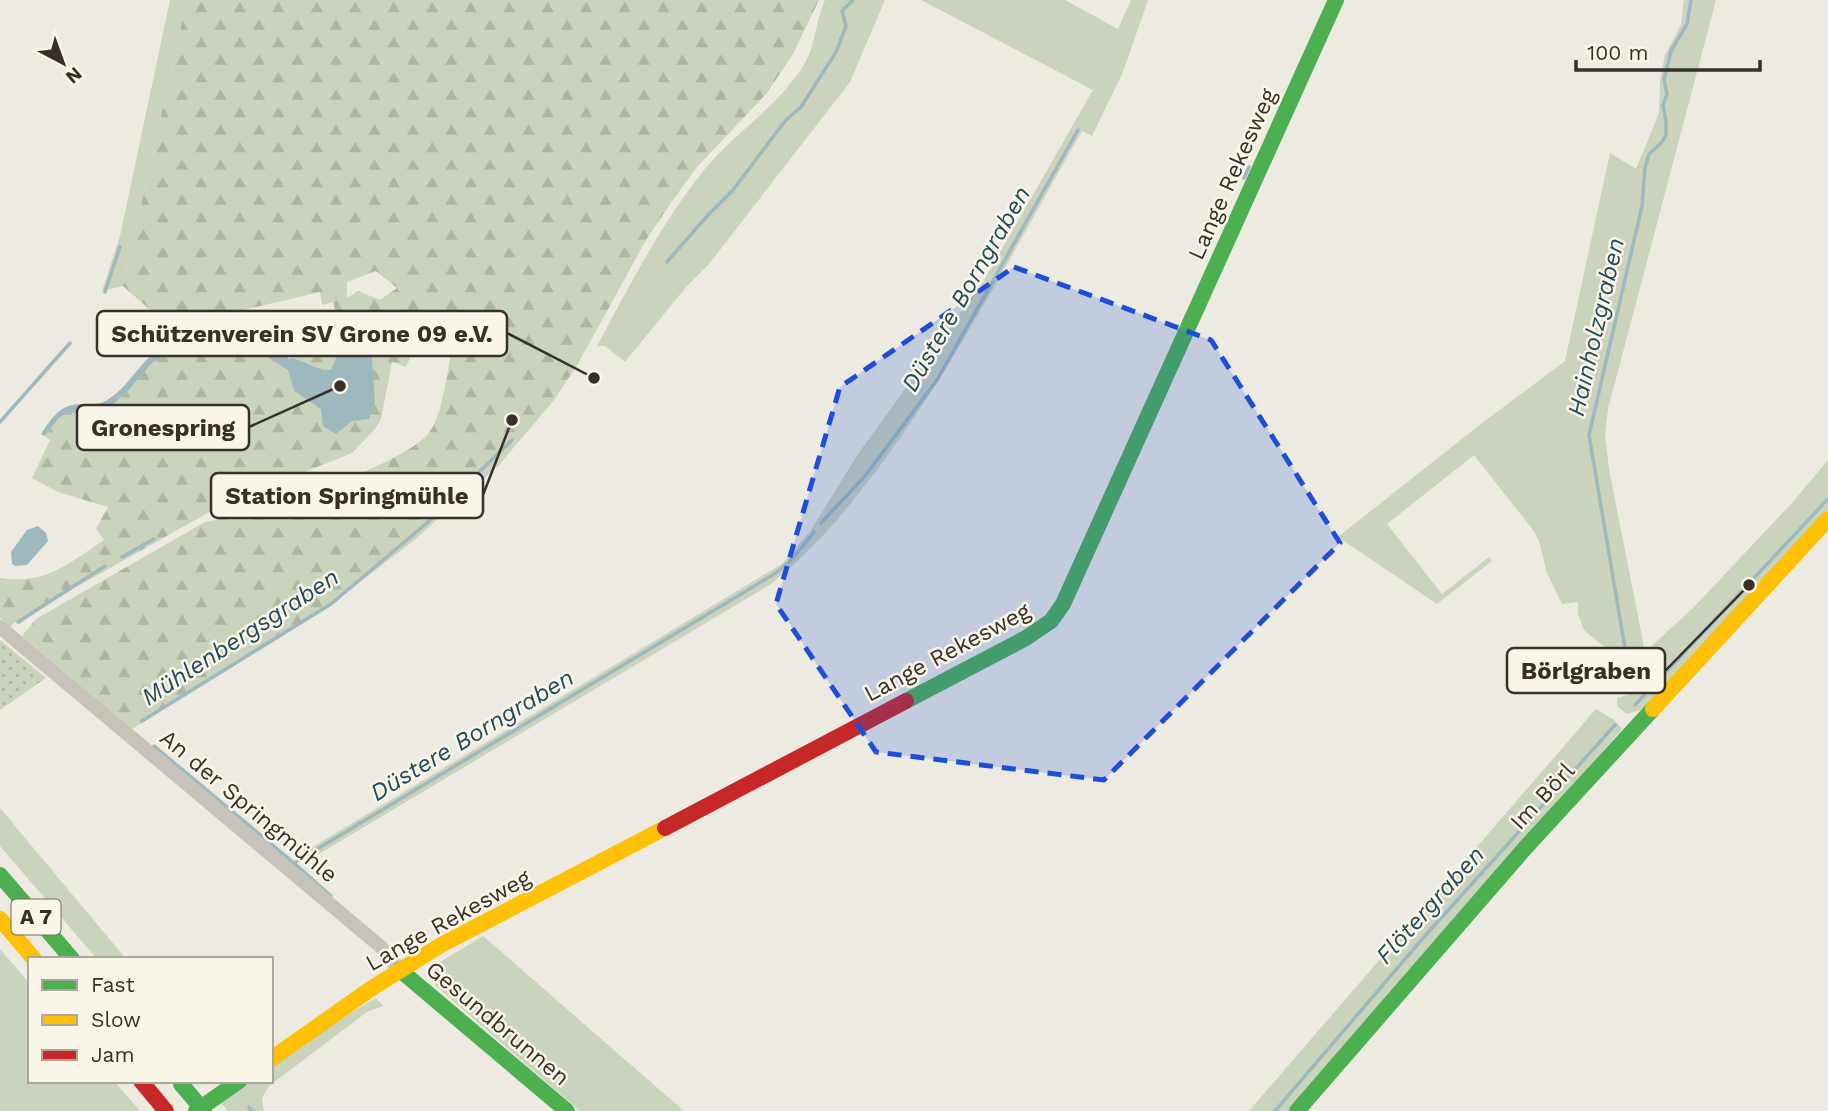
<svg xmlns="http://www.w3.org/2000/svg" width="1828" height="1111" viewBox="0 0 1828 1111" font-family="'Work Sans',sans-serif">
  <defs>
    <pattern id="forest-firs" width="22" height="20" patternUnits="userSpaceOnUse" patternTransform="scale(1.75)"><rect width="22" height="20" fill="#cad3bb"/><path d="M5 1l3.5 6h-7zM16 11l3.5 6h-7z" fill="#aeb5a1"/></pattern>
    <pattern id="garden-dots" width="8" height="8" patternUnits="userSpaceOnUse" patternTransform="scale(1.75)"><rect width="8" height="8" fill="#cad3bb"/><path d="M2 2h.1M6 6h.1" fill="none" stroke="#aeb5a1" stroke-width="1.8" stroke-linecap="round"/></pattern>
  </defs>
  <rect width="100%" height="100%" fill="#edeae1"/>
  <g fill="#cad3bb">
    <path d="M 170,0 L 187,0 L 123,286 L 102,291 L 120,236 Z"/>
    <path d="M 825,0 L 885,0 L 850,82 L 709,264 L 686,287 L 625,362 L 605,346 L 597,346 C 630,285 661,223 705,169 C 735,132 782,104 806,61 C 816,42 816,19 825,0 Z"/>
    <path d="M 921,0 L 1065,0 L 1118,29 L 1131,0 L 1148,0 L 1123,72 L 1092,136 L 1082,131 C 1019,241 960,356 885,459 C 849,507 818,546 771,584 L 302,864 L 296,857 L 782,564 L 811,530 L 858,454 L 983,282 L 1093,90 Z"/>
    <path d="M 1684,0 L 1716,0 L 1608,409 L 1605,435 L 1609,469 L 1645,652 L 1694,607 L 1792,503 L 1828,460 L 1828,513 L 1647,708 L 1627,714 L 1617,706 L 1617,698 L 1628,695 L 1621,661 L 1584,630 L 1578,614 L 1578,602 L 1562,604 L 1547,573 L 1539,541 L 1533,530 L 1474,455 L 1387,524 L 1442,594 L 1489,557 L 1492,561 L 1437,604 L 1338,537 L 1482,423 L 1565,361 L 1610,153 L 1636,169 L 1659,113 L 1660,81 L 1665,55 L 1681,25 Z"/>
    <path d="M 1596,709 L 1614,720 L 1622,729 L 1290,1111 L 1249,1111 Z"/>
    <path d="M 0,808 L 126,959 L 97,959 L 0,846 Z"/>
    <path d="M 483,936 L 684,1111 L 580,1111 L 435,985 L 431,970 L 435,965 Z"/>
    <path d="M 0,949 L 30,984 L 30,1081 L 114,1081 L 140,1111 L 0,1111 Z"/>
    <path d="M 376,998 L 383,1006 L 367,1012 L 269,1086 L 262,1098 L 264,1111 L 228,1111 L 220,1102 L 250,1081 L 271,1081 L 271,1067 L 339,1020 Z"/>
  </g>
  <path fill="url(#forest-firs)" fill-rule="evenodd" d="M 187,0 L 819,0 L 793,54 L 767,93 L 696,168 L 668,207 L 646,240 L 579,362 L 554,400 L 499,465 L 412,542 L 331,604 L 132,729 L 22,636 L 36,619 L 205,522 C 254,513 397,469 428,434 C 443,418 449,359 454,336 L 444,333 L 444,327 L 440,325 C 434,335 431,343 417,342 L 406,367 L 392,362 L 381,419 L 375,429 L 352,453 L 220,506 L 39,608 L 19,625 L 15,622 L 10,627 L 0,618 L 0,578 C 46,585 68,564 104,540 L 96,529 L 108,507 L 58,492 L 32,478 L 50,440 L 45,436 L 58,419 L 66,413 L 93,412 L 111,406 L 128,391 L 150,365 L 169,351 L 231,341 L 259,352 L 287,369 L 286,362 L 301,343 L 313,346 L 322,342 L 336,313 L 333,302 L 322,305 L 320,292 L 193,322 L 164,322 L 123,286 ZM 376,271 L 397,288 L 380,300 L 358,291 L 347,298 L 347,282 Z"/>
  <path fill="url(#garden-dots)" d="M 0,640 L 46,678 L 0,710 Z"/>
  <g fill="#9db9be">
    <path d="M 343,331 L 354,337 L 372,358 L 375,403 L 369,419 L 352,421 L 336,434 L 323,426 L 321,409 L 294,391 L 288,370 L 259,352 L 231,341 L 170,351 L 150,365 L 128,391 L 111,406 L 93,412 L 66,413 L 58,419 L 45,436 L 41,434 C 52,418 60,404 81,404 C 90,405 99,405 107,400 C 128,388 138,364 157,351 C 168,343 180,344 193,343 C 224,339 267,329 289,359 L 293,358 L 323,370 L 331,370 L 336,358 L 328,342 L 333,334 Z"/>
    <path d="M 38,526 L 46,533 L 48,541 L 27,565 L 15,566 L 12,564 L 11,552 L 27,530 Z"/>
  </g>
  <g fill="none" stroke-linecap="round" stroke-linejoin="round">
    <g stroke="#9db9be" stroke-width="3.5">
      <path d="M 1244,178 L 1249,167"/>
      <path d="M 667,262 L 708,215 L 733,190 L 785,121 L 801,107 L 836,52 L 846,26 L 842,11 L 853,0"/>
      <path d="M 105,292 L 120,247"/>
      <path d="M 0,422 L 70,343"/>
      <path d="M 821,523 L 865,476 L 937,380 L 1078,130"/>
      <path d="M 122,557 L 154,539"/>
      <path d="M 18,622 L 105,566"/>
      <path d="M 1629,672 L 1589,435 L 1642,206 L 1645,168 L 1649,154 L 1662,142 L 1666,135 L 1666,121 L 1663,106 L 1667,94 L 1664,80 L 1671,51 L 1687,24 L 1691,0"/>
      <path d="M 1635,705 L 1828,499"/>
      <path d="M 142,721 L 331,604 L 428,522 L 512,440"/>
      <path d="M 154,746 L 294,863 L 776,573 L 793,558 L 814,532"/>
      <path d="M 294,863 L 331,896"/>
      <path d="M 249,1107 L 252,1111"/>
      <path d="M 1275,1111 L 1424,937 L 1615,725"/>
    </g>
    <path stroke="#c7c2ba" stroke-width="14" d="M 0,627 L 381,947 L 400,970"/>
    <g stroke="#4caf50" stroke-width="16">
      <path d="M 906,701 L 1026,638 L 1051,621 L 1063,604 L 1336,0"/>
      <path d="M 0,875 L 72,959"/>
      <path d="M 400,970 L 567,1111"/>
      <path d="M 196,1111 L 239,1081"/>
      <path d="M 1297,1111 L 1526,847 L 1653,709"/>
    </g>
    <g stroke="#ffc107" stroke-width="16">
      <path d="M 1653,709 L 1828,519"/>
      <path d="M 0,919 L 34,959"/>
      <path d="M 271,1059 L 372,988 L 441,945 L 665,828"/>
    </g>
    <g stroke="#c62828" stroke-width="16">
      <path d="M 665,828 L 906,701"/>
      <path d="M 141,1081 L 166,1111"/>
    </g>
    <path stroke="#4caf50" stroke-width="16" d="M 181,1084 L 204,1111"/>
  </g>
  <path fill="#1d4ed8" fill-opacity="0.2" stroke="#1d4ed8" stroke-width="5" stroke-dasharray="14 9" stroke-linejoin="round" d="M 1014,267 L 1211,340 L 1340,543 L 1104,780 L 876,752 L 776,604 L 840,387 Z"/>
  <g text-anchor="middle" stroke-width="5" stroke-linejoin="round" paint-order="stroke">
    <rect fill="#faf5e9" stroke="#726b62" stroke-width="2" x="11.5" y="899.5" width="49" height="35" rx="5"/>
    <g font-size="21" font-weight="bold" fill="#373028">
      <text x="36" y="924">A 7</text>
    </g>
    <g font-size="23" fill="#373028" stroke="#faf5e9">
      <text transform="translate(1232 174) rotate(-66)" y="8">Lange Rekesweg</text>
      <text transform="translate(947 652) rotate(-28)" y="8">Lange Rekesweg</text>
      <text transform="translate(1542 796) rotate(-47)" y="8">Im Börl</text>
      <text transform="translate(249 806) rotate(40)" y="8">An der Springmühle</text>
      <text transform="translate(448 920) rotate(-29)" y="8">Lange Rekesweg</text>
      <text transform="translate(498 1023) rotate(40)" y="8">Gesundbrunnen</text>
    </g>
    <g font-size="24" font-style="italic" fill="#1e4b59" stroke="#faf5e9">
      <text transform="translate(966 289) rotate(-60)" y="8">Düstere Borngraben</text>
      <text transform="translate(1596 327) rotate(-77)" y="8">Hainholzgraben</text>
      <text transform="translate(240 637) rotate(-33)" y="8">Mühlenbergsgraben</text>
      <text transform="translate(472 735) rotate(-31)" y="8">Düstere Borngraben</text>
      <text transform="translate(1430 905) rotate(-48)" y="8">Flötergraben</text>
    </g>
  </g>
  <path fill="none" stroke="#373028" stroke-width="2.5" d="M594 378L507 333M340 386L249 427M512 420L483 495M1749 585L1665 671"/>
  <g fill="#373028" stroke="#faf5e9" stroke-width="2.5">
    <circle cx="594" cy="378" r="7"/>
    <circle cx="340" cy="386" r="7"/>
    <circle cx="512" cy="420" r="7"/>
    <circle cx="1749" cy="585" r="7"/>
  </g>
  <g fill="#faf5e9" stroke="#373028" stroke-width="2.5">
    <rect x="97" y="311" width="410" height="45" rx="7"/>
    <rect x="77" y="405" width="172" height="45" rx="7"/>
    <rect x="211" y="473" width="272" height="45" rx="7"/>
    <rect x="1507" y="648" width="158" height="45" rx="7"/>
  </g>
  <g font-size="24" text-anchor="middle" font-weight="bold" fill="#373028">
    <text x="302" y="342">Schützenverein SV Grone 09 e.V.</text>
    <text x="163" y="436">Gronespring</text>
    <text x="347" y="504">Station Springmühle</text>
    <text x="1586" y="679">Börlgraben</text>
  </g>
  <rect x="28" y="957" width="245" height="126" fill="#faf5e9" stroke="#aca69c" stroke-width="2"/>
  <rect x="42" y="980" width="35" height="10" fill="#4caf50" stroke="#aca69c" stroke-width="2"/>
  <text x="91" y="992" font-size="21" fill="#373028">Fast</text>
  <rect x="42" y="1015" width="35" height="10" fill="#ffc107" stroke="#aca69c" stroke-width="2"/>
  <text x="91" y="1027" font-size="21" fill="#373028">Slow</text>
  <rect x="42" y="1050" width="35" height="10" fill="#c62828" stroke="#aca69c" stroke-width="2"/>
  <text x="91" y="1062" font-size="21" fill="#373028">Jam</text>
  <g transform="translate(63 63) rotate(139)" stroke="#faf5e9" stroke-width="5" paint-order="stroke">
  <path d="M0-5L12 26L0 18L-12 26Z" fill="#373028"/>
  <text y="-10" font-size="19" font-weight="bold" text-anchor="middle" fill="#373028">N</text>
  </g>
  <path d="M1576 60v10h184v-10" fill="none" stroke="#373028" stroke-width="3.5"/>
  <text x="1587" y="60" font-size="21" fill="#373028" stroke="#faf5e9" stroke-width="5" paint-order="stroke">100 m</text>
</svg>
